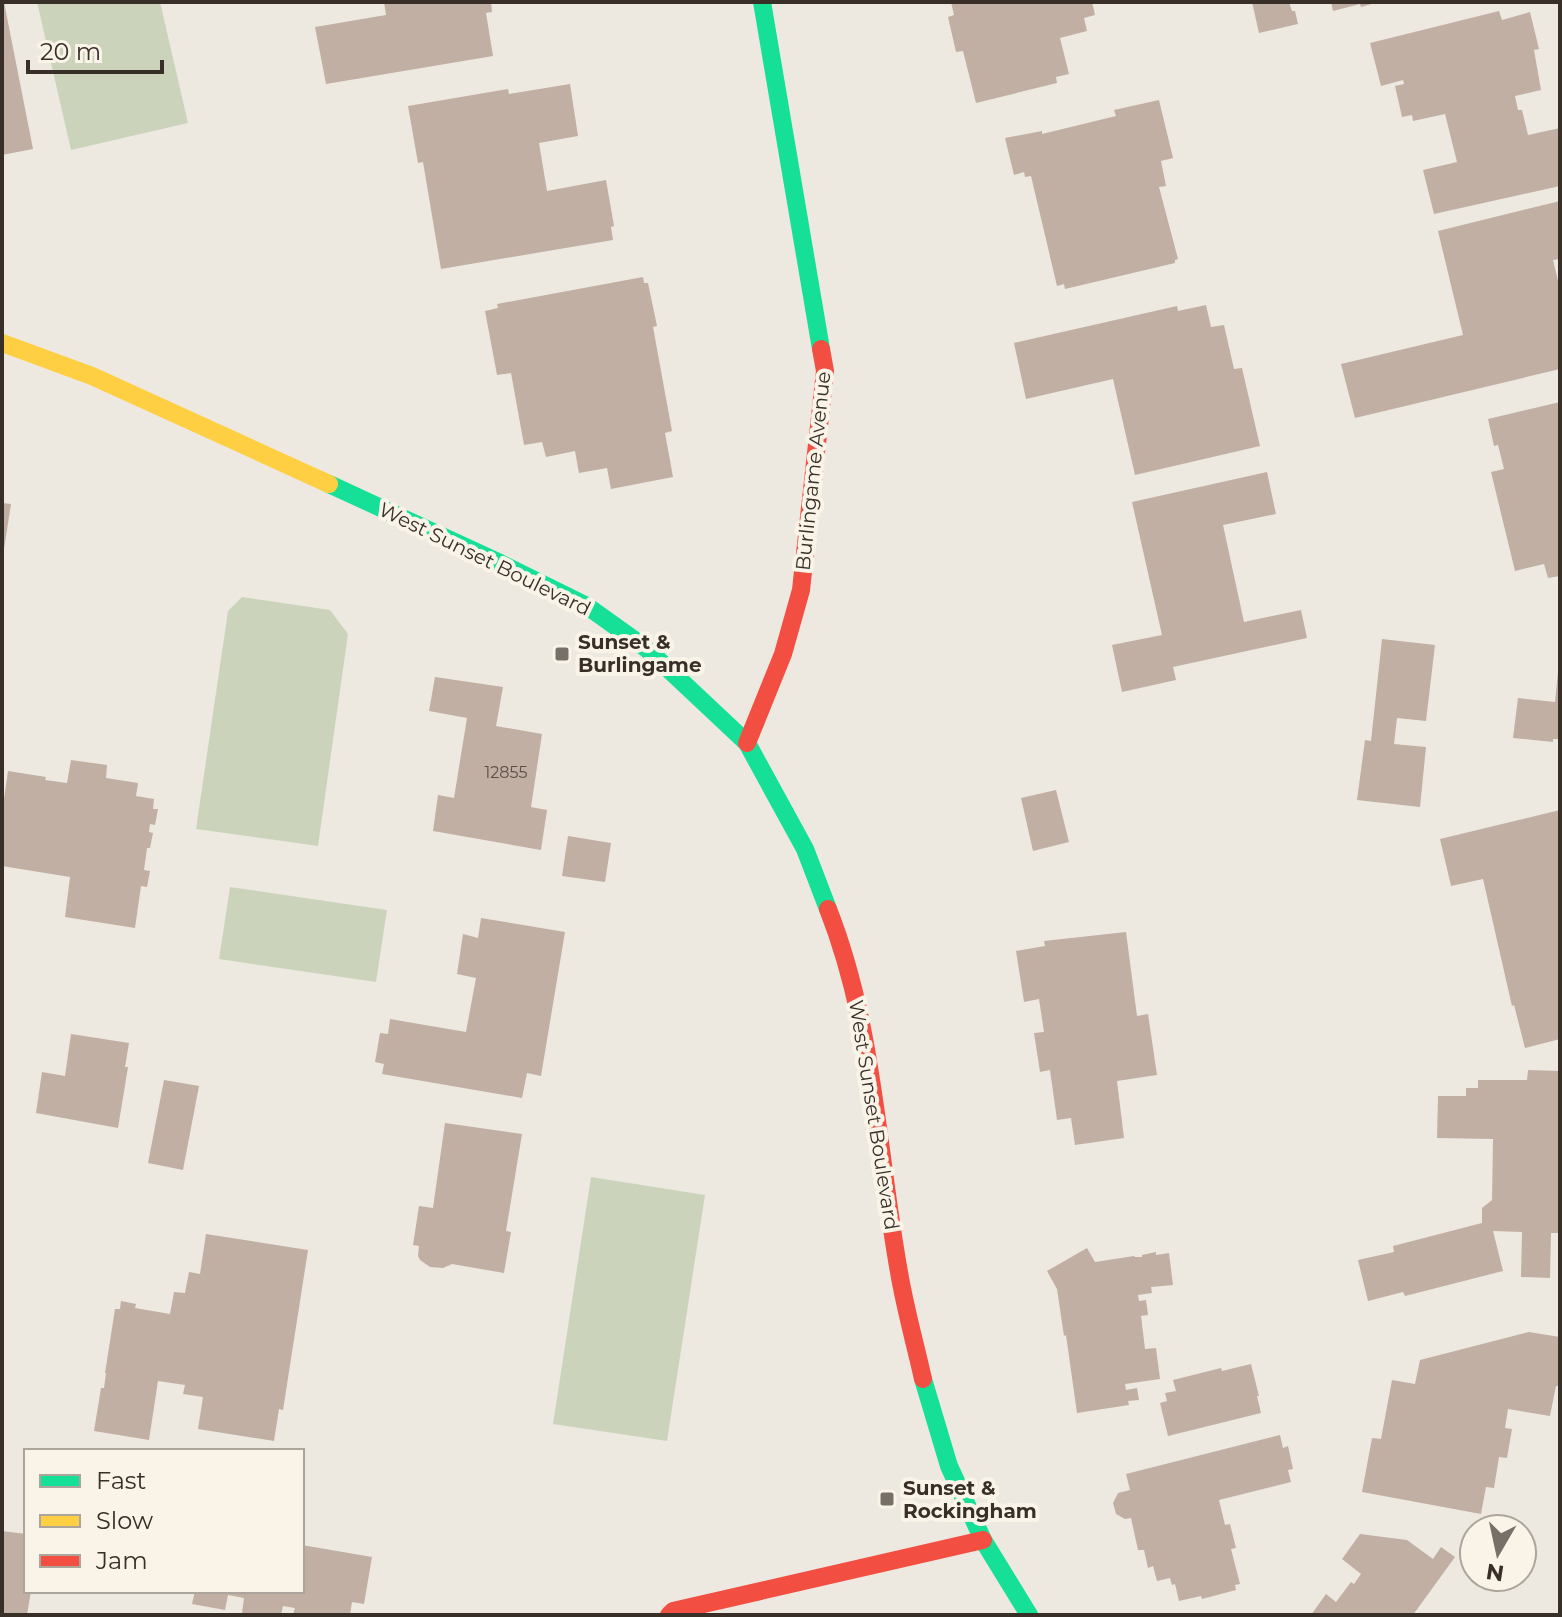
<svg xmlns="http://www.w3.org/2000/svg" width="1562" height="1617" viewBox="0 0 1562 1617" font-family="Montserrat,sans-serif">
  <rect width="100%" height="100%" fill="#ede9e1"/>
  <g fill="#cbd4bb">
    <path d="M 37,2 L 160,2 L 188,123 L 71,150 Z"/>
    <path d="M 242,597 L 330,610 L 348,634 L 318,846 L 196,829 L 228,611 Z"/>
    <path d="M 230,887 L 387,910 L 376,982 L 219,959 Z"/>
    <path d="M 591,1177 L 705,1195 L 667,1441 L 553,1424 Z"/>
  </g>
  <g fill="#c1afa3">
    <path d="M 2,2 L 4,2 L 33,149 L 2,155 Z"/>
    <path d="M 384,2 L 491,2 L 492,12 L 486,13 L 493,56 L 326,84 L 315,27 L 386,15 Z"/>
    <path d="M 951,2 L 1092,2 L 1095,15 L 1084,18 L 1087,31 L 1060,38 L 1069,74 L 1056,77 L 1057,83 L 976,103 L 963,51 L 956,52 L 948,17 L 954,15 Z"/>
    <path d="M 1252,2 L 1289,2 L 1292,11 L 1295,11 L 1298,24 L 1259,33 Z"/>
    <path d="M 1331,2 L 1375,2 L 1375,3 L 1361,7 L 1360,4 L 1333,11 Z"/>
    <path d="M 1499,11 L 1502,20 L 1530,12 L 1539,49 L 1534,50 L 1541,90 L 1515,96 L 1518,110 L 1522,110 L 1528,135 L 1560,128 L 1560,186 L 1434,214 L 1423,170 L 1457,162 L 1445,114 L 1413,121 L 1412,115 L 1402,117 L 1395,86 L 1404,84 L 1403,80 L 1381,86 L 1370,43 Z"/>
    <path d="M 570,84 L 578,136 L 539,143 L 547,191 L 606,180 L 614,226 L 611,227 L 613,240 L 441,269 L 423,162 L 418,163 L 408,106 L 508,89 L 509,94 Z"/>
    <path d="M 1159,100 L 1173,158 L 1161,161 L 1166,186 L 1159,187 L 1178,259 L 1175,260 L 1175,263 L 1065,289 L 1064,284 L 1057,286 L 1031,176 L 1025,177 L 1024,172 L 1014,175 L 1005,138 L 1042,131 L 1042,134 L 1116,116 L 1114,110 Z"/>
    <path d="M 1560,201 L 1560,259 L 1553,260 L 1560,289 L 1560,369 L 1355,418 L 1341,364 L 1463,335 L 1438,231 Z"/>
    <path d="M 643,277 L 644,283 L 648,283 L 657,326 L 653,327 L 672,431 L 665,433 L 673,477 L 611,489 L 607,468 L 579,473 L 575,451 L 546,457 L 542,442 L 524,445 L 511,373 L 497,375 L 485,311 L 498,308 L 497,304 Z"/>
    <path d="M 1206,305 L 1211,327 L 1224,325 L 1234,369 L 1242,368 L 1260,446 L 1135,475 L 1113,379 L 1026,399 L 1014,343 L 1177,306 L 1178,311 Z"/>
    <path d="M 1560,402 L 1560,576 L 1548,578 L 1544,564 L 1515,571 L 1491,472 L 1504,469 L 1498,445 L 1494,446 L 1488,419 Z"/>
    <path d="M 1267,472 L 1276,514 L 1223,525 L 1244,622 L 1301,610 L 1307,638 L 1173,667 L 1176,680 L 1122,692 L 1112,645 L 1162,635 L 1132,502 Z"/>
    <path d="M 2,503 L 11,504 L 4,549 L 2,549 Z"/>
    <path d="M 1382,639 L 1435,645 L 1426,721 L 1397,718 L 1394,744 L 1426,747 L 1420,807 L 1357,800 L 1365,740 L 1371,741 Z"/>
    <path d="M 1558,672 L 1560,672 L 1560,739 L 1553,739 L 1553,742 L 1513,738 L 1518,698 L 1555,702 Z"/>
    <path d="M 435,677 L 503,687 L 496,726 L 542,734 L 531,807 L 547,810 L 541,850 L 433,831 L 438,795 L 454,798 L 467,718 L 429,711 Z"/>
    <path d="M 71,760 L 107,765 L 106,778 L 138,783 L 136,796 L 154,799 L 153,809 L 158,809 L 155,825 L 150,824 L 149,832 L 153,833 L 150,848 L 147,848 L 144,870 L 150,871 L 147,887 L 141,886 L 135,928 L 65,917 L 70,877 L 2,866 L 2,813 L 8,771 L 46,777 L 45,780 L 67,783 Z"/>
    <path d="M 1056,790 L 1069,842 L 1033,851 L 1021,798 Z"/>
    <path d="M 1560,810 L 1560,1039 L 1525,1048 L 1514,1005 L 1512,1006 L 1483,879 L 1451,886 L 1440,839 Z"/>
    <path d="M 568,836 L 611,843 L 605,882 L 562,876 Z"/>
    <path d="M 481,918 L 565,932 L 541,1076 L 527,1073 L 522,1098 L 382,1074 L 384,1064 L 375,1062 L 380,1033 L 388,1034 L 390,1019 L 466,1032 L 476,978 L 457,974 L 463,934 L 478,938 Z"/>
    <path d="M 1126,932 L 1137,1016 L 1148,1014 L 1157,1075 L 1117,1081 L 1124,1138 L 1075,1145 L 1071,1118 L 1057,1120 L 1050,1070 L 1040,1072 L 1034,1033 L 1044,1032 L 1039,999 L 1024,1002 L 1016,951 L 1045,946 L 1044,941 Z"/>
    <path d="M 71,1034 L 129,1043 L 125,1067 L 128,1067 L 118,1128 L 36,1113 L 42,1072 L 65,1076 Z"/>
    <path d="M 1528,1070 L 1560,1071 L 1560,1233 L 1551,1233 L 1550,1278 L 1521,1277 L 1522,1232 L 1493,1231 L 1503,1271 L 1405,1296 L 1403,1292 L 1368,1301 L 1358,1260 L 1394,1252 L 1393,1246 L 1482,1223 L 1482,1208 L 1492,1200 L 1493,1139 L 1437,1138 L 1438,1096 L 1466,1096 L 1466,1088 L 1478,1088 L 1478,1080 L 1527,1080 Z"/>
    <path d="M 164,1080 L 199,1086 L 183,1170 L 148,1163 Z"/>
    <path d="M 445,1123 L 522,1134 L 506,1231 L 511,1232 L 504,1273 L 452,1264 L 443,1268 L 430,1267 L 420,1260 L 418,1256 L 419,1246 L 413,1245 L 419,1206 L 433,1208 Z"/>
    <path d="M 206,1234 L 308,1250 L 283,1410 L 279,1409 L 274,1441 L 198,1429 L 203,1397 L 183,1394 L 185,1385 L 158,1381 L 149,1440 L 94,1431 L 101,1388 L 104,1388 L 106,1373 L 105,1373 L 115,1309 L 120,1309 L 121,1301 L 136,1304 L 135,1308 L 170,1314 L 174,1292 L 185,1293 L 189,1272 L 200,1274 Z"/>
    <path d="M 1087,1248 L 1095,1262 L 1134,1256 L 1135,1257 L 1142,1257 L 1142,1255 L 1156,1252 L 1156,1255 L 1169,1253 L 1173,1285 L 1151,1287 L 1152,1293 L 1138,1295 L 1139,1301 L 1146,1300 L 1148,1315 L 1141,1316 L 1145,1349 L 1156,1348 L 1160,1379 L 1125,1384 L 1126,1390 L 1137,1388 L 1139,1400 L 1128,1401 L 1129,1405 L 1077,1413 L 1066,1335 L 1064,1336 L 1057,1289 L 1047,1271 Z"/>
    <path d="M 1529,1332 L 1560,1337 L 1560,1386 L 1556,1386 L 1550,1416 L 1508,1409 L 1505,1428 L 1512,1429 L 1507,1458 L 1499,1457 L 1494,1488 L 1486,1487 L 1481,1514 L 1362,1492 L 1372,1438 L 1381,1439 L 1392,1380 L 1415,1384 L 1420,1360 Z"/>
    <path d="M 1251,1364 L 1259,1396 L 1257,1396 L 1261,1413 L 1168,1436 L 1160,1403 L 1167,1401 L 1165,1393 L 1176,1391 L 1173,1380 L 1221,1368 L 1222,1371 Z"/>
    <path d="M 1280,1435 L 1283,1448 L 1288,1446 L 1293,1469 L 1288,1470 L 1291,1482 L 1219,1500 L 1225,1525 L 1230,1524 L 1236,1548 L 1231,1549 L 1240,1584 L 1235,1585 L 1236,1590 L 1202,1599 L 1201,1596 L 1179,1601 L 1175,1584 L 1172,1585 L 1170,1578 L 1157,1581 L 1153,1566 L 1148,1568 L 1144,1550 L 1138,1550 L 1131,1518 L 1125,1519 L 1116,1514 L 1113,1503 L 1118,1493 L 1130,1490 L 1126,1474 Z"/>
    <path d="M 2,1531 L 26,1534 L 26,1591 L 31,1591 L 27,1615 L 2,1615 Z"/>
    <path d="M 1360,1534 L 1407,1540 L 1433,1559 L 1441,1547 L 1455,1557 L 1413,1615 L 1311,1615 L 1326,1594 L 1336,1602 L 1351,1582 L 1354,1584 L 1361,1574 L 1342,1559 Z"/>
    <path d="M 302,1545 L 372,1557 L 364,1604 L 352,1602 L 350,1615 L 297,1615 L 293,1614 L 295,1608 L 283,1606 L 281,1615 L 253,1615 L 242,1613 L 244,1598 L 228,1595 L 225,1610 L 192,1604 L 195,1591 L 302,1591 Z"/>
  </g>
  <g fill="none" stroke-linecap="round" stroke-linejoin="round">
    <g stroke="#16e098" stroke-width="18">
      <path d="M 762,2 L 821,349"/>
      <path d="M 329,484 L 500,563 L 587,606 L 647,649 L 747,743 L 805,849 L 828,909"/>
      <path d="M 923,1379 L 949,1466 L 983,1540 L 1029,1615"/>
    </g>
    <path stroke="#ffcf43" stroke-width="18" d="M 2,343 L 92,376 L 329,484"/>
    <g stroke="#f24e42" stroke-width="18">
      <path d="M 747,743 L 783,654 L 801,590 L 825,371 L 821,349"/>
      <path d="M 828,909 C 874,1026 877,1150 899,1272 C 905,1308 915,1343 923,1379"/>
      <path d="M 669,1615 L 673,1611 L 983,1540"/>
    </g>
  </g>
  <g fill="#777069" stroke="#faf4e8" stroke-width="3">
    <rect x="554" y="646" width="16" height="16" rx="4"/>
    <rect x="879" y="1491" width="16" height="16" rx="4"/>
  </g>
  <g text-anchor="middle" stroke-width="8" stroke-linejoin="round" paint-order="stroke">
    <g font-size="16" fill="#5a4f47">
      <text x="506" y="778">12855</text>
    </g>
    <g font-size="20" fill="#372f28" stroke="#faf4e8">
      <text transform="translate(813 471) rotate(-84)" y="7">Burlingame Avenue</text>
      <text transform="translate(485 559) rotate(26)" y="7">West Sunset Boulevard</text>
      <text transform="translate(874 1115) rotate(81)" y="7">West Sunset Boulevard</text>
    </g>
    <g font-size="20" font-weight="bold" fill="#372f28" stroke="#faf4e8" text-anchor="start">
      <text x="578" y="649">Sunset &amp;<tspan x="578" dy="23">Burlingame</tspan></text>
      <text x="903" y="1495">Sunset &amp;<tspan x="903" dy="23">Rockingham</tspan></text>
    </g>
  </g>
  <rect width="1562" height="1617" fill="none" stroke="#372f28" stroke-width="8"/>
  <rect x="24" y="1449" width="280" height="144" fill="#faf4e8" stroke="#aca59b" stroke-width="2"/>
  <rect x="40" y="1475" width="40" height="12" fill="#16e098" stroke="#aca59b" stroke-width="2"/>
  <text x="96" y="1489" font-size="24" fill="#372f28">Fast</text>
  <rect x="40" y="1515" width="40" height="12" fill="#ffcf43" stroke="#aca59b" stroke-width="2"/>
  <text x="96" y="1529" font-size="24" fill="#372f28">Slow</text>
  <rect x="40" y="1555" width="40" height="12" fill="#f24e42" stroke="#aca59b" stroke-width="2"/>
  <text x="96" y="1569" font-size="24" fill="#372f28">Jam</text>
  <g transform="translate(1498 1553) rotate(189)"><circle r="38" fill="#faf4e8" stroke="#aca59b" stroke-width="2"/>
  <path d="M0-6L14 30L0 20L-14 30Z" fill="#777069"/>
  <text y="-12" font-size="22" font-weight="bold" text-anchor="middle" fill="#372f28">N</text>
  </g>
  <path d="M28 60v12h134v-12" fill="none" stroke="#372f28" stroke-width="4"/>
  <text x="40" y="60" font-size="24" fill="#372f28" stroke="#faf4e8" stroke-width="6" paint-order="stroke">20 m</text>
</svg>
